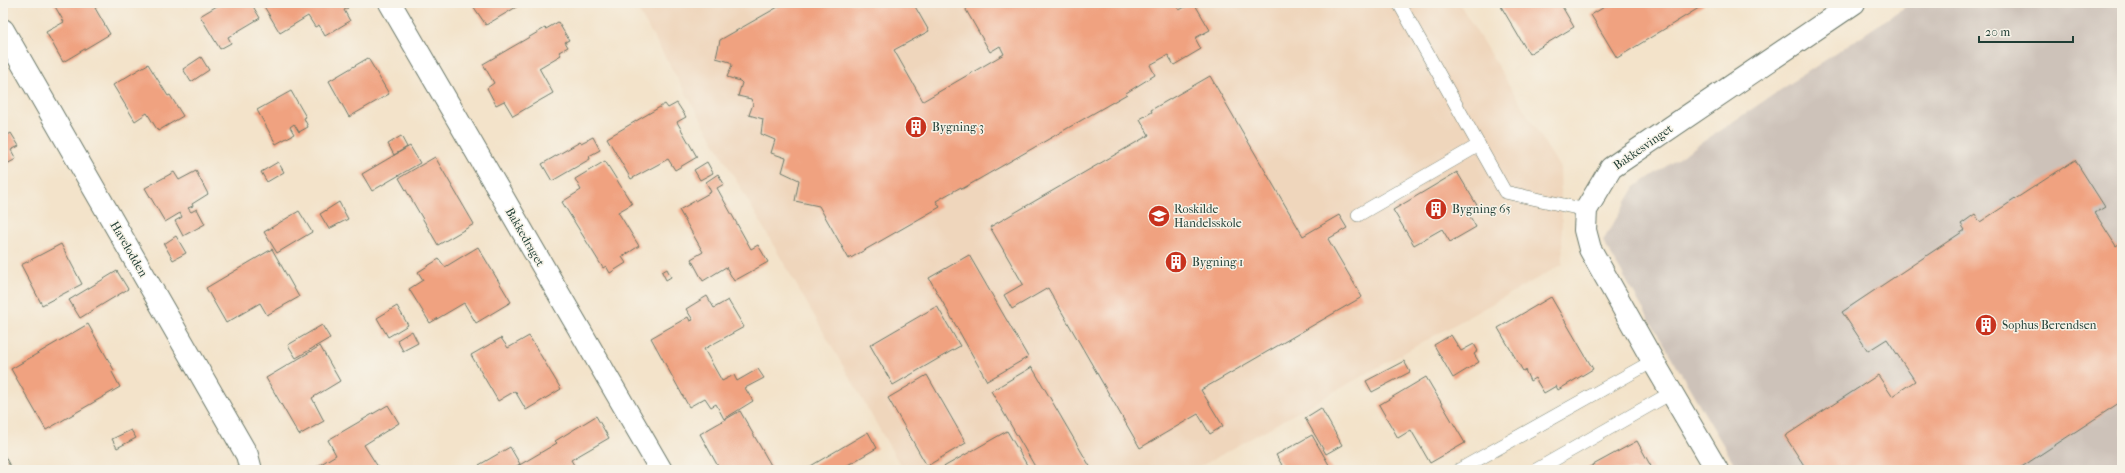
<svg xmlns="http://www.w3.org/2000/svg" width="2125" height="473" viewBox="0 0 2125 473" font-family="'IM FELL French Canon',serif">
  <rect width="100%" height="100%" fill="#f7f3e8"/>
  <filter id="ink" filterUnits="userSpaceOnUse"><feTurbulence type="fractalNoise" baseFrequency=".025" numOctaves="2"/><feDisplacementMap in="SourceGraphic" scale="8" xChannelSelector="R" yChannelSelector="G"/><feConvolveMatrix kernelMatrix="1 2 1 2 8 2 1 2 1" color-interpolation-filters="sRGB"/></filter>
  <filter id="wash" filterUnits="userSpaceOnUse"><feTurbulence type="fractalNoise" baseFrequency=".012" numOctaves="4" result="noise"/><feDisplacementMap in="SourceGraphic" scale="16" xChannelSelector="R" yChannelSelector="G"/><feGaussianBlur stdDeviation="0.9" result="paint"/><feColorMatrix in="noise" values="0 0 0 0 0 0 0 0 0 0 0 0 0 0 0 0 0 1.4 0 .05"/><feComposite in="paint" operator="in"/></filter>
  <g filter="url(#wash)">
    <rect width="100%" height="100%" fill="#f3e3ca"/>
    <path fill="#efd6bc" d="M 634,3 L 1459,3 L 1560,168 L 1563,264 L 1194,470 L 903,470 Z"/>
    <path fill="#cdc2b9" d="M 1911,3 L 2122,3 L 2122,470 L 1738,470 L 1603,241 L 1635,187 Z"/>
    <g id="blocks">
      <g fill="#f0a280">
        <path d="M 53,3 L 103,3 L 95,8 L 110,34 L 63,62 L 46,32 L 64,22 Z"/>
        <path d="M 222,3 L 251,3 L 260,18 L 228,37 L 231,43 L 220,49 L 200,16 Z"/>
        <path d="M 262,3 L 345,3 L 348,8 L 344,10 L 350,21 L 325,36 L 319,25 L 315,27 L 308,16 L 280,33 Z"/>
        <path d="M 471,3 L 516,3 L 518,6 L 486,25 Z"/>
        <path d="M 785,3 L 913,3 L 929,31 L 894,50 L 923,101 L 1004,54 L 1000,46 L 990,52 L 966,10 L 969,3 L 1175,3 L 1179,10 L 1194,3 L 1210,30 L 1195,38 L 1201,49 L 1174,65 L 1168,55 L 1150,65 L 1155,75 L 1126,93 L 1127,94 L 962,189 L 961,187 L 936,201 L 940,207 L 849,259 L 819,206 L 795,201 L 799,180 L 782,172 L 786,158 L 771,153 L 775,140 L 761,134 L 763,119 L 749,115 L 753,104 L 751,99 L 738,96 L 742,83 L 740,81 L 727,77 L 732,65 L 730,62 L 716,58 L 720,40 Z"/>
        <path d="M 1499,3 L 1560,3 L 1574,27 L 1529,54 Z"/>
        <path d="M 1611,3 L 1707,3 L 1617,58 L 1591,15 Z"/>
        <path d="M 558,22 L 569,40 L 565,42 L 568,47 L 559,52 L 561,55 L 539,68 L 553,93 L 513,116 L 504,101 L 496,105 L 487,88 L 494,83 L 483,64 L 545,28 L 546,29 Z"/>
        <path d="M 201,57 L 209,70 L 191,82 L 183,69 Z"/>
        <path d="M 368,58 L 389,94 L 349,117 L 329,81 Z"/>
        <path d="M 148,64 L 168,96 L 170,95 L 183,116 L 158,131 L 147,113 L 135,121 L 113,85 Z"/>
        <path d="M 1210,76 L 1303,236 L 1339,215 L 1347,228 L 1328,239 L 1362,297 L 1201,390 L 1223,426 L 1210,434 L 1198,414 L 1140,448 L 1048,288 L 1012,309 L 1004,295 L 1023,284 L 990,227 L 1149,135 L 1140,119 L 1152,112 L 1151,110 Z"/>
        <path d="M 291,91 L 306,117 L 304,118 L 308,127 L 299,132 L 294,124 L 290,127 L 294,134 L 276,144 L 257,110 Z"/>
        <path d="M 677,103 L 686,117 L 677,122 L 697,157 L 675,170 L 668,159 L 631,179 L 607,138 L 665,104 L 668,108 Z"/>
        <path d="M 11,133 L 19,146 L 11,150 L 16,159 L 3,166 L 3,138 Z"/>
        <path d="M 401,136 L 407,147 L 394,155 L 388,144 Z"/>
        <path d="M 593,137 L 600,150 L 589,156 L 590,159 L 552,181 L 542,164 L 580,142 L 581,143 Z"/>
        <path d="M 410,146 L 420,163 L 372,191 L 362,174 Z"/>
        <path d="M 435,157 L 474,224 L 438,245 L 399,178 Z"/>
        <path d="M 2075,160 L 2105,207 L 2095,213 L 2116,246 L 2122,242 L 2122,401 L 2017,470 L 1807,470 L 1785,436 L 1878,375 L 1892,396 L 1915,381 L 1887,339 L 1868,351 L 1842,312 L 1965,230 L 1961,224 L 1975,214 L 1980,222 Z"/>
        <path d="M 605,161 L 632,204 L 618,212 L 639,246 L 622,257 L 626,263 L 610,273 L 606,266 L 603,268 L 562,202 L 581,190 L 575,179 Z"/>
        <path d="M 278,162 L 284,172 L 267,182 L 261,172 Z"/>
        <path d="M 707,162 L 713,173 L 700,180 L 694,170 Z"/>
        <path d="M 196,171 L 208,194 L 192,204 L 193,206 L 188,208 L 191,212 L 197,209 L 205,224 L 183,236 L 175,221 L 182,217 L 180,213 L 165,222 L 145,188 L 174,172 L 179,180 Z"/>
        <path d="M 1457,172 L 1478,207 L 1468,213 L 1476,227 L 1450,242 L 1442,229 L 1414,245 L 1393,210 Z"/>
        <path d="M 718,174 L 724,184 L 717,188 L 751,249 L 758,245 L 768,262 L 734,281 L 726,267 L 703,281 L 691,259 L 703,252 L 679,210 L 711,192 L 706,182 Z"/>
        <path d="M 339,202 L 348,219 L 329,229 L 320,214 Z"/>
        <path d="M 299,211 L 312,232 L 277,253 L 264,232 Z"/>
        <path d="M 176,236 L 186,253 L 173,260 L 164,244 Z"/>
        <path d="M 61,244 L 82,284 L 42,305 L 21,265 Z"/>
        <path d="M 478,247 L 511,302 L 476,323 L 464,303 L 430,323 L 409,289 L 423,280 L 418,272 L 439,259 L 445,267 Z"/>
        <path d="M 272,249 L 299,297 L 267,315 L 260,303 L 226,323 L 206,288 Z"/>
        <path d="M 969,255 L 1028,357 L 987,381 L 929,278 Z"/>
        <path d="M 667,269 L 671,277 L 666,280 L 662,272 Z"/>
        <path d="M 117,271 L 128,289 L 80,318 L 69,300 Z"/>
        <path d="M 707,296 L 714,308 L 728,300 L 744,327 L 704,349 L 722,381 L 734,375 L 737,381 L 758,369 L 764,378 L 745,388 L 753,401 L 724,419 L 716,404 L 711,407 L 705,398 L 689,407 L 651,338 L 688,317 L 690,321 L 693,320 L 686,309 Z"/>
        <path d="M 1551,297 L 1593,369 L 1558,390 L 1556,386 L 1544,393 L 1535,378 L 1530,381 L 1525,370 L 1523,371 L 1498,328 Z"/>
        <path d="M 397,306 L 408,325 L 388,337 L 377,318 Z"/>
        <path d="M 937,306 L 960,346 L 893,385 L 870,345 Z"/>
        <path d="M 88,324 L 114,370 L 112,372 L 120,387 L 46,430 L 11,369 Z"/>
        <path d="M 322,325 L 330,338 L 296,358 L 288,345 Z"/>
        <path d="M 412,331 L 418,343 L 403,351 L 397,340 Z"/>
        <path d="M 1451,335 L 1461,351 L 1474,344 L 1478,351 L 1474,354 L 1479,362 L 1453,378 L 1434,345 Z"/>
        <path d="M 529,336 L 561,389 L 526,410 L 515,391 L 498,401 L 471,355 L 501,338 L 508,348 Z"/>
        <path d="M 320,346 L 340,381 L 312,398 L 324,421 L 299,435 L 266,378 Z"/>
        <path d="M 1404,361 L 1410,372 L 1372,392 L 1366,381 Z"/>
        <path d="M 1032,367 L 1092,470 L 1037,470 L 991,391 Z"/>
        <path d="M 927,375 L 966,443 L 927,466 L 888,398 Z"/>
        <path d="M 1426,377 L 1465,443 L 1430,463 L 1411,430 L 1398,438 L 1379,405 Z"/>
        <path d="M 388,405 L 399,423 L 364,445 L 380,470 L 311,470 L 336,455 L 328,440 Z"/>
        <path d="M 1321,408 L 1342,445 L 1326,454 L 1305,418 Z"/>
        <path d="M 740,411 L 772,467 L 766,470 L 720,470 L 700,434 Z"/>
        <path d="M 596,416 L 609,438 L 571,460 L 577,470 L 511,470 L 557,443 L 555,441 Z"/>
        <path d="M 131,430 L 136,438 L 117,448 L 112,439 Z"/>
        <path d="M 1007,431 L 1030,470 L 941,470 L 940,469 Z"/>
        <path d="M 868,432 L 877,448 L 846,466 L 848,470 L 804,470 Z"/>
        <path d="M 1312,435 L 1332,470 L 1273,470 L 1282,465 L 1276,455 Z"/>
        <path d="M 1637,441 L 1653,470 L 1584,470 Z"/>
        <path d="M 510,447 L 520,464 L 510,470 L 482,470 L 479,465 Z"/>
        <path d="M 3,453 L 11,468 L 8,470 L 3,470 Z"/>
      </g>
    </g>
  </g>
  <g filter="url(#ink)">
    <use href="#blocks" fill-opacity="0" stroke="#697768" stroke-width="1"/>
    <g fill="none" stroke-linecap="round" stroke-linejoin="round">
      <g stroke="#697768" stroke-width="14">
        <g id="lane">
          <path d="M 1399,3 L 1505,192 L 1586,210"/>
          <path d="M 1358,215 L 1479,145"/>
          <path d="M 1459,470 L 1653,361"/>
          <path d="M 1536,470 L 1671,393"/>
        </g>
      </g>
      <g stroke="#697768" stroke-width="24">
        <g id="street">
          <path d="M 390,3 L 661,470"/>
          <path d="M 3,30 L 247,455 L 251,470"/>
          <path d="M 1717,470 L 1653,361 L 1590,249 L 1585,230 L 1586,210 L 1611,168 L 1854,3"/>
        </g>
      </g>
      <use href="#lane" stroke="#fff" stroke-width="13"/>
      <use href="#street" stroke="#fff" stroke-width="22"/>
    </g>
  </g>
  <defs>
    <g id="building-disc" transform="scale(1.15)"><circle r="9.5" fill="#c8321e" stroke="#f7f3e8"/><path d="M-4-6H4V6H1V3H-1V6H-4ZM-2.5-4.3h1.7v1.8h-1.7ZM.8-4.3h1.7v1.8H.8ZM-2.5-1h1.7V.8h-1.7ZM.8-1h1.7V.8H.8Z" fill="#fff"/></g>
    <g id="school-disc" transform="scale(1.15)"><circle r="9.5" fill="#c8321e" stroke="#f7f3e8"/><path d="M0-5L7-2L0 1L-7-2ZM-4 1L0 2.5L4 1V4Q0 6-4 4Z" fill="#fff"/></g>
  </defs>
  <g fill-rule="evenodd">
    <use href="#building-disc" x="916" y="127"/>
    <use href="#building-disc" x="1436" y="209"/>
    <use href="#school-disc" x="1159" y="216"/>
    <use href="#building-disc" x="1176" y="262"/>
    <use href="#building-disc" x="1986" y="325"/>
  </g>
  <g text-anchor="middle" stroke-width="3" stroke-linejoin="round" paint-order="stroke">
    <g font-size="12" fill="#1f3d34" stroke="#f7f3e8" text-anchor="start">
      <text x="932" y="131">Bygning 3</text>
      <text x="1174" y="213">Roskilde<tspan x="1174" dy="14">Handelsskole</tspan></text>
      <text x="1452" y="213">Bygning 65</text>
      <text x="1192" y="266">Bygning 1</text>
      <text x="2002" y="329">Sophus Berendsen</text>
    </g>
    <g font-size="12" fill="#1f3d34" stroke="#f7f3e8">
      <text transform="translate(1643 147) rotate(-35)" y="4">Bakkesvinget</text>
      <text transform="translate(525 237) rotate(60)" y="4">Bakkedraget</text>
      <text transform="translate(129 249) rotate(60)" y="4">Havelodden</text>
    </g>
  </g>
  <rect width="2125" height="473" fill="none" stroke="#f7f3e8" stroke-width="16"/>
  <path d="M1979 36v6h94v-6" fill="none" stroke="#1f3d34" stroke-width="2"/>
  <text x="1985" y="36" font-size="12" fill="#1f3d34" stroke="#f7f3e8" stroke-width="3" paint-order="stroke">20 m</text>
</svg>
